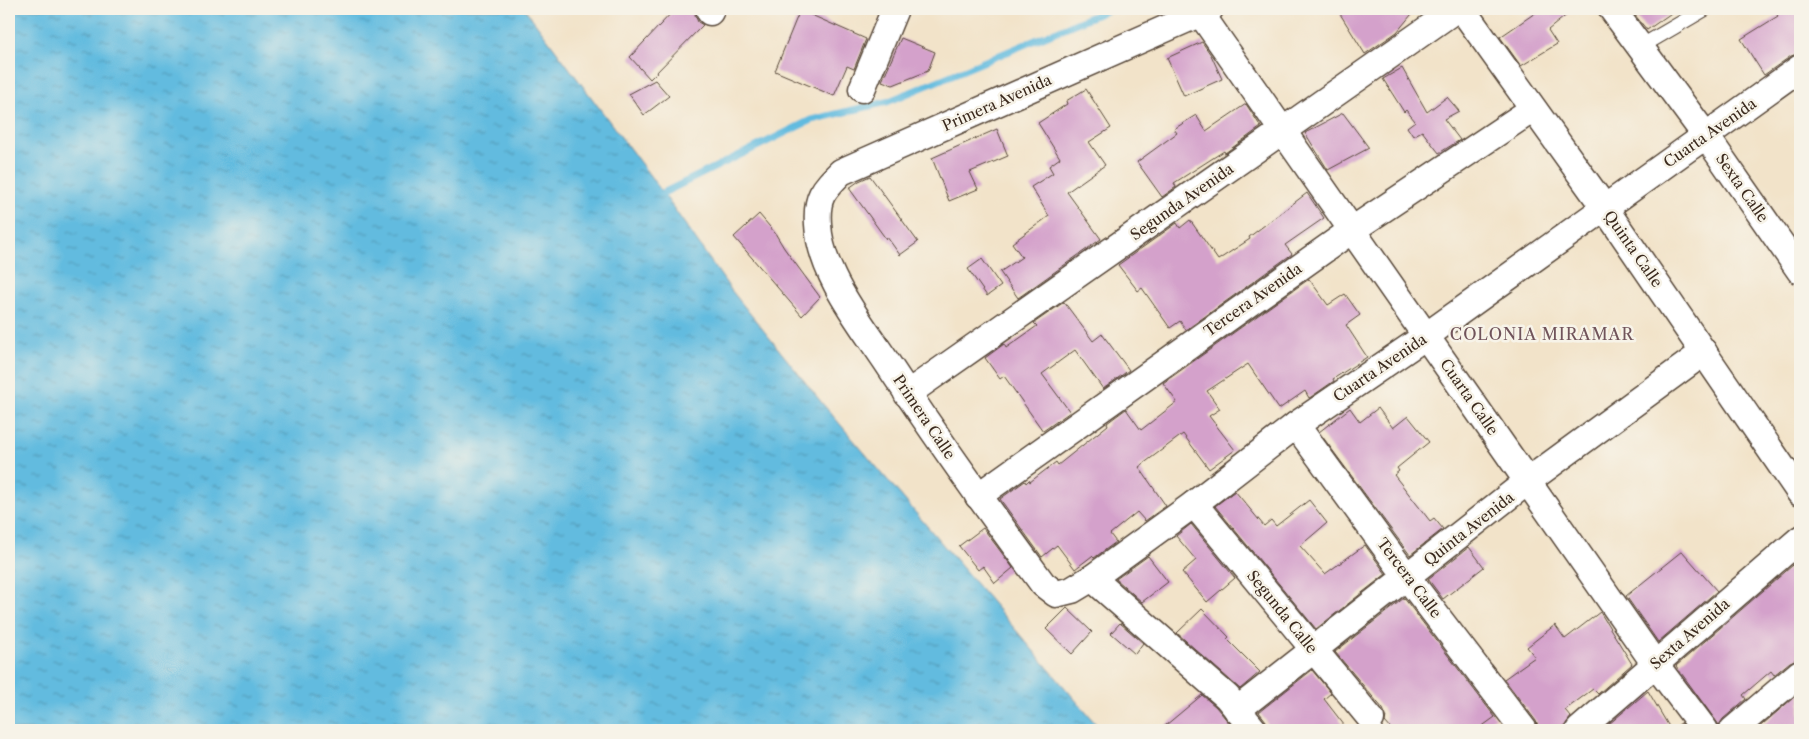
<svg xmlns="http://www.w3.org/2000/svg" width="1809" height="739" viewBox="0 0 1809 739" font-family="'Libre Caslon Text',serif">
  <defs>
    <pattern id="water-ripples" width="26" height="14" patternUnits="userSpaceOnUse" patternTransform="scale(1.25)"><rect width="26" height="14" fill="#62bbdf"/><path d="M2 4q2-2 4 0t4 0M15 11q2-2 4 0t4 0" fill="none" stroke="#5298b4"/></pattern>
  </defs>
  <rect width="100%" height="100%" fill="#f7f3e8"/>
  <filter id="ink" filterUnits="userSpaceOnUse"><feTurbulence type="fractalNoise" baseFrequency=".02" numOctaves="2"/><feDisplacementMap in="SourceGraphic" scale="10" xChannelSelector="R" yChannelSelector="G"/><feConvolveMatrix kernelMatrix="1 2 1 2 8 2 1 2 1" color-interpolation-filters="sRGB"/></filter>
  <filter id="wash" filterUnits="userSpaceOnUse"><feTurbulence type="fractalNoise" baseFrequency=".0096" numOctaves="4" result="noise"/><feDisplacementMap in="SourceGraphic" scale="20" xChannelSelector="R" yChannelSelector="G"/><feGaussianBlur stdDeviation="1.12" result="paint"/><feColorMatrix in="noise" values="0 0 0 0 0 0 0 0 0 0 0 0 0 0 0 0 0 1.4 0 .05"/><feComposite in="paint" operator="in"/></filter>
  <g filter="url(#wash)">
    <rect width="100%" height="100%" fill="#f2e3c9"/>
    <path fill="url(#water-ripples)" stroke="#4e727e" d="M 9,9 L 525,9 L 663,193 L 731,290 L 822,403 L 1101,730 L 9,730 Z"/>
    <g fill="none" stroke-linecap="round" stroke-linejoin="round">
      <path stroke="#62bbdf" stroke-width="7" d="M 663,193 L 811,120 L 887,102 L 1110,9"/>
    </g>
    <g id="blocks">
      <g fill="#d4a1cb">
        <path d="M 675,9 L 696,9 L 695,15 L 698,22 L 703,25 L 650,79 L 630,57 Z"/>
        <path d="M 1337,9 L 1416,9 L 1397,32 L 1365,54 Z"/>
        <path d="M 1541,9 L 1574,9 L 1548,30 L 1557,44 L 1521,66 L 1500,37 Z"/>
        <path d="M 1630,9 L 1677,9 L 1647,30 Z"/>
        <path d="M 1773,9 L 1800,9 L 1800,53 L 1791,56 L 1764,75 L 1741,39 L 1778,16 Z"/>
        <path d="M 800,10 L 866,39 L 854,69 L 847,66 L 834,96 L 775,71 Z"/>
        <path d="M 901,38 L 935,52 L 928,71 L 893,85 L 882,81 Z"/>
        <path d="M 1202,42 L 1211,55 L 1222,79 L 1184,96 L 1167,58 Z"/>
        <path d="M 1402,68 L 1427,112 L 1447,97 L 1459,111 L 1444,119 L 1460,140 L 1439,153 L 1422,131 L 1413,136 L 1407,127 L 1415,121 L 1406,110 L 1404,112 L 1383,79 Z"/>
        <path d="M 655,80 L 669,96 L 644,115 L 629,94 Z"/>
        <path d="M 1086,89 L 1111,128 L 1089,142 L 1105,165 L 1067,192 L 1101,239 L 1018,298 L 1000,272 L 1022,257 L 1012,243 L 1049,216 L 1031,187 L 1053,173 L 1049,166 L 1060,158 L 1038,123 L 1067,104 L 1066,101 Z"/>
        <path d="M 1246,104 L 1261,127 L 1225,153 L 1224,151 L 1174,183 L 1176,187 L 1162,197 L 1137,162 L 1177,133 L 1174,129 L 1196,115 L 1206,131 Z"/>
        <path d="M 1343,113 L 1369,148 L 1328,170 L 1305,133 Z"/>
        <path d="M 997,129 L 1008,156 L 970,172 L 978,189 L 949,201 L 932,158 Z"/>
        <path d="M 870,176 L 918,242 L 900,255 L 887,237 L 886,239 L 849,188 L 859,181 Z"/>
        <path d="M 1307,193 L 1324,218 L 1285,245 L 1292,254 L 1186,330 L 1180,321 L 1170,328 L 1142,288 L 1138,291 L 1118,265 L 1177,223 L 1180,228 L 1190,220 L 1218,260 L 1250,239 L 1249,237 Z"/>
        <path d="M 759,214 L 775,233 L 784,248 L 820,297 L 802,316 L 734,237 Z"/>
        <path d="M 982,259 L 1001,286 L 987,296 L 968,269 Z"/>
        <path d="M 1309,279 L 1328,305 L 1345,294 L 1360,315 L 1346,325 L 1367,357 L 1333,379 L 1334,381 L 1311,397 L 1309,398 L 1305,391 L 1279,409 L 1248,364 L 1207,391 L 1220,409 L 1209,416 L 1235,450 L 1209,469 L 1183,434 L 1139,467 L 1166,506 L 1145,521 L 1137,512 L 1110,534 L 1116,542 L 1094,558 L 1092,556 L 1075,569 L 1057,545 L 1042,557 L 1000,499 L 1025,481 L 1026,483 L 1029,480 L 1030,482 L 1056,462 L 1058,465 L 1108,425 L 1107,423 L 1126,409 L 1141,430 L 1177,402 L 1163,383 Z"/>
        <path d="M 1064,302 L 1093,341 L 1102,334 L 1129,370 L 1103,389 L 1075,350 L 1042,374 L 1070,412 L 1043,431 L 1004,376 L 1000,379 L 985,358 L 1004,344 L 1006,348 L 1037,326 L 1034,323 Z"/>
        <path d="M 1350,408 L 1360,422 L 1378,408 L 1393,428 L 1408,416 L 1429,442 L 1397,468 L 1399,471 L 1394,475 L 1430,521 L 1434,518 L 1443,529 L 1410,555 L 1319,432 Z"/>
        <path d="M 1235,491 L 1264,526 L 1271,520 L 1276,526 L 1309,500 L 1327,523 L 1300,546 L 1325,574 L 1365,545 L 1386,574 L 1316,629 L 1215,506 Z"/>
        <path d="M 1191,524 L 1235,578 L 1207,602 L 1182,572 L 1196,560 L 1176,536 Z"/>
        <path d="M 983,528 L 1013,568 L 995,583 L 983,566 L 978,570 L 959,546 Z"/>
        <path d="M 1469,547 L 1484,567 L 1443,599 L 1428,579 Z"/>
        <path d="M 1682,551 L 1717,591 L 1658,642 L 1626,596 Z"/>
        <path d="M 1148,556 L 1168,582 L 1142,602 L 1116,579 Z"/>
        <path d="M 1800,559 L 1800,658 L 1790,662 L 1774,675 L 1771,671 L 1743,695 L 1746,699 L 1723,719 L 1719,725 L 1676,666 Z"/>
        <path d="M 1404,598 L 1495,717 L 1477,730 L 1392,730 L 1385,722 L 1386,716 L 1383,709 L 1335,652 Z"/>
        <path d="M 1067,608 L 1092,632 L 1072,654 L 1046,629 Z"/>
        <path d="M 1202,609 L 1229,637 L 1227,639 L 1260,672 L 1240,689 L 1177,633 Z"/>
        <path d="M 1600,612 L 1632,664 L 1598,694 L 1593,689 L 1565,710 L 1571,717 L 1565,725 L 1564,730 L 1539,730 L 1536,721 L 1504,679 L 1535,657 L 1527,647 L 1555,625 L 1565,639 Z"/>
        <path d="M 1120,623 L 1143,643 L 1135,654 L 1111,633 Z"/>
        <path d="M 1312,670 L 1331,693 L 1324,699 L 1348,730 L 1269,730 L 1266,721 L 1259,712 Z"/>
        <path d="M 1648,691 L 1671,730 L 1681,723 L 1686,730 L 1602,730 Z"/>
        <path d="M 1800,692 L 1800,724 L 1792,730 L 1756,730 Z"/>
        <path d="M 1202,695 L 1216,707 L 1235,730 L 1160,730 Z"/>
      </g>
    </g>
  </g>
  <g filter="url(#ink)">
    <use href="#blocks" fill-opacity="0" stroke="#564638" stroke-width="1"/>
    <g fill="none" stroke-linecap="round" stroke-linejoin="round">
      <g stroke="#564638" stroke-width="16">
        <path id="lane" d="M 1640,47 L 1705,9"/>
      </g>
      <g stroke="#564638" stroke-width="29">
        <g id="street">
          <path d="M 1210,9 L 841,172 C 823,190 816,197 818,224 C 820,273 860,322 886,361 C 936,437 989,511 1043,584 L 1056,594 L 1072,590 L 1092,578 L 1194,504 L 1296,425 L 1426,336 L 1800,68"/>
          <path d="M 1462,9 L 1604,207 L 1800,493"/>
          <path d="M 1612,9 L 1706,136 L 1800,271"/>
          <path d="M 710,12 L 711,9"/>
          <path d="M 1201,14 L 1655,664 L 1705,730"/>
          <path d="M 862,89 L 895,9"/>
          <path d="M 907,394 L 1456,9"/>
          <path d="M 1296,425 L 1407,577 L 1524,730"/>
          <path d="M 978,496 L 1352,230 L 1533,109"/>
          <path d="M 1194,504 L 1371,719"/>
          <path d="M 1092,578 L 1227,697 L 1254,730"/>
          <path d="M 1237,710 L 1528,481 L 1704,352"/>
          <path d="M 1579,730 L 1800,539"/>
          <path d="M 1733,730 L 1800,673"/>
        </g>
      </g>
      <use href="#lane" stroke="#fff" stroke-width="14"/>
      <use href="#street" stroke="#fff" stroke-width="26"/>
    </g>
  </g>
  <g text-anchor="middle" stroke-width="5" stroke-linejoin="round" paint-order="stroke">
    <g font-size="15" fill="#3b2a1e" stroke="#f7f3e8">
      <text transform="translate(997 103) rotate(-24)" y="5">Primera Avenida</text>
      <text transform="translate(1710 133) rotate(-35)" y="5">Cuarta Avenida</text>
      <text transform="translate(1742 188) rotate(55)" y="5">Sexta Calle</text>
      <text transform="translate(1182 202) rotate(-35)" y="5">Segunda Avenida</text>
      <text transform="translate(1633 249) rotate(55)" y="5">Quinta Calle</text>
      <text transform="translate(1253 300) rotate(-35)" y="5">Tercera Avenida</text>
      <text transform="translate(1380 368) rotate(-34)" y="5">Cuarta Avenida</text>
      <text transform="translate(1469 397) rotate(55)" y="5">Cuarta Calle</text>
      <text transform="translate(924 417) rotate(56)" y="5">Primera Calle</text>
      <text transform="translate(1469 529) rotate(-38)" y="5">Quinta Avenida</text>
      <text transform="translate(1409 578) rotate(53)" y="5">Tercera Calle</text>
      <text transform="translate(1282 612) rotate(51)" y="5">Segunda Calle</text>
      <text transform="translate(1690 634) rotate(-41)" y="5">Sexta Avenida</text>
    </g>
    <g font-size="16" letter-spacing="1" fill="#71545b" stroke="#f7f3e8">
      <text x="1542" y="340">COLONIA MIRAMAR</text>
    </g>
  </g>
  <rect width="1809" height="739" fill="none" stroke="#f7f3e8" stroke-width="30"/>
</svg>
